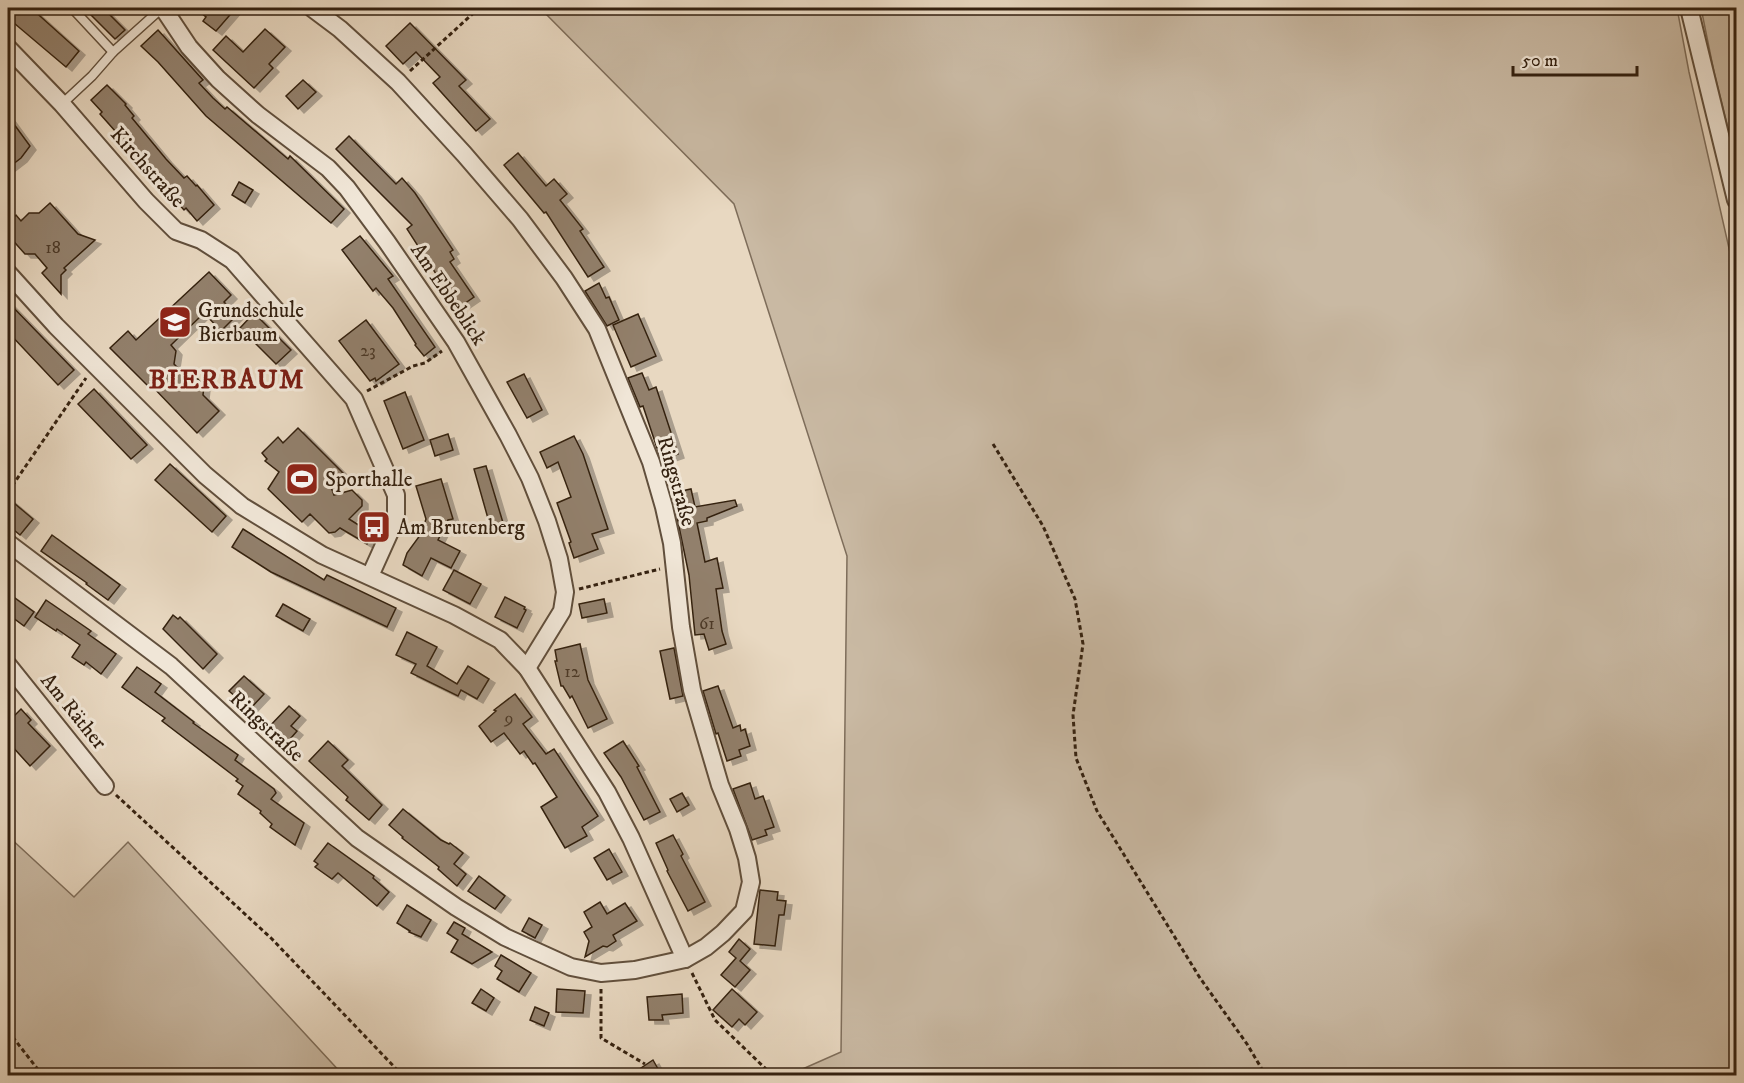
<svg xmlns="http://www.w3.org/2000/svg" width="1744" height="1083" viewBox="0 0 1744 1083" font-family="'IM FELL DW Pica',serif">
  <defs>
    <filter id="shadow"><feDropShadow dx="6" dy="4" stdDeviation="0" flood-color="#0004"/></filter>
  </defs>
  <rect width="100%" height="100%" fill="#e8d8c1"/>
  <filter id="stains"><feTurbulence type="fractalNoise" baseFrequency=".00333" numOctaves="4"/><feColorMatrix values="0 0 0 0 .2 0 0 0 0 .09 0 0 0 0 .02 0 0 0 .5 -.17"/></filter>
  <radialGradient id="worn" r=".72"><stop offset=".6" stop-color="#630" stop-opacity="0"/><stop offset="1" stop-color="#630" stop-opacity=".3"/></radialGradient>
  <g fill="#c9b9a3" stroke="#7e6d5a" stroke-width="1.5">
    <path d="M 540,8 L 1677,8 L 1689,72 L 1736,279 L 1736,1075 L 789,1075 L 841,1052 L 847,556 L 734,204 Z"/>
    <path d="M 1701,8 L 1736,8 L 1736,161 L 1714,72 Z"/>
    <path d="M 8,836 L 74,897 L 128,842 L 343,1075 L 8,1075 Z"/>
  </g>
  <g fill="#92806c" stroke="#342110" stroke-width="1.5" filter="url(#shadow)">
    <path d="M 8,8 L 31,8 L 79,51 L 66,67 L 8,18 Z"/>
    <path d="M 84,8 L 103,8 L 125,30 L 115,39 Z"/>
    <path d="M 195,8 L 236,8 L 216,31 L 203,21 L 206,17 Z"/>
    <path d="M 410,23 L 466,80 L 459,86 L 490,119 L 476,131 L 433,83 L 440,77 L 416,52 L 403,64 L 386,46 Z"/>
    <path d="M 265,29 L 285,47 L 269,64 L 273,68 L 254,88 L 213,50 L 226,36 L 243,52 Z"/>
    <path d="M 158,30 L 203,80 L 199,83 L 213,98 L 225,109 L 227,107 L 288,159 L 290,156 L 344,209 L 331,223 L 206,116 L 158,62 L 141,46 Z"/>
    <path d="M 303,80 L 316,92 L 298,109 L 286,96 Z"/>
    <path d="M 107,85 L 126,104 L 125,105 L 134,116 L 132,118 L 166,159 L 184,178 L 187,176 L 196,186 L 197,185 L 214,205 L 197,221 L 186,208 L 184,210 L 168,192 L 167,194 L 114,134 L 116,132 L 100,114 L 102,112 L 91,100 Z"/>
    <path d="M 8,116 L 30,146 L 21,158 L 8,168 Z"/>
    <path d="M 349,136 L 396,184 L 402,178 L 415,193 L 453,250 L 450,252 L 454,259 L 450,262 L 474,297 L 458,308 L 407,229 L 412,225 L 336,149 Z"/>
    <path d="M 518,153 L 546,186 L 554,179 L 567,194 L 560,200 L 583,229 L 580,231 L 604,267 L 588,277 L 546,212 L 544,213 L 504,165 Z"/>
    <path d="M 239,182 L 253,190 L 245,203 L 232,195 Z"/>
    <path d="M 50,203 L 78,234 L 95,240 L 64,268 L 66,270 L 61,275 L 61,294 L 42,273 L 47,268 L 35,254 L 25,254 L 8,235 L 8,223 L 16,215 L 21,221 L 29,213 L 39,213 Z"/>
    <path d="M 360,236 L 393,276 L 388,279 L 435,347 L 424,356 L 415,345 L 416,344 L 393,308 L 376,288 L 373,291 L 342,250 Z"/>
    <path d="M 209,272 L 231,295 L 224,302 L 237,315 L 221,331 L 204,313 L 171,345 L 176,351 L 174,364 L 188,378 L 197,378 L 204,386 L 203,395 L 219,411 L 197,433 L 150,384 L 148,386 L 110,348 L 128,331 L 136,340 Z"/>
    <path d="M 599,283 L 606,298 L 609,297 L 619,320 L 607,326 L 585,291 Z"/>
    <path d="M 8,302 L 74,370 L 58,385 L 8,332 Z"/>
    <path d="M 254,313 L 291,350 L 276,364 L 240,328 Z"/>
    <path d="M 638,314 L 656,356 L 631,367 L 613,325 Z"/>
    <path d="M 366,320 L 399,364 L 376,381 L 375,378 L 370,381 L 339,341 Z"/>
    <path d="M 642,373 L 649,390 L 656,387 L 678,454 L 661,460 L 643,406 L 640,407 L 628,378 Z"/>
    <path d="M 524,374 L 542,410 L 527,418 L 507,382 Z"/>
    <path d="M 94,389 L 147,445 L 131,459 L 78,404 Z"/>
    <path d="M 405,392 L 424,440 L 403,449 L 384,401 Z"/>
    <path d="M 298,428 L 343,473 L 328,479 L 334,495 L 352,490 L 362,500 L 362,506 L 349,519 L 373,534 L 367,544 L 340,528 L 335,532 L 329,533 L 310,514 L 302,522 L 268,489 L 279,472 L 265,461 L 267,459 L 262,453 L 278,437 L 283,443 Z"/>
    <path d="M 448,434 L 453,450 L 435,456 L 430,440 Z"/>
    <path d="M 574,436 L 583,454 L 608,529 L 592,534 L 598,549 L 574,558 L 569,543 L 571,542 L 557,503 L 571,497 L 558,462 L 547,468 L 540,452 Z"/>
    <path d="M 170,464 L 226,516 L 212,532 L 155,480 Z"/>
    <path d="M 486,466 L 504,526 L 491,529 L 474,469 Z"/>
    <path d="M 441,479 L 453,519 L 448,520 L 438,540 L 460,551 L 451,568 L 431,558 L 422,576 L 403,565 L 407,553 L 421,534 L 426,519 L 416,486 Z"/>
    <path d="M 691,489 L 695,507 L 735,500 L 737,506 L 707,518 L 707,521 L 697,523 L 705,562 L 717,558 L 723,588 L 716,589 L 722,631 L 726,644 L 709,650 L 704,634 L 695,635 L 689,575 L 672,493 Z"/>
    <path d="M 8,498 L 33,519 L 20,535 L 8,525 Z"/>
    <path d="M 243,529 L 324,580 L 327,575 L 396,608 L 387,627 L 271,572 L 232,547 Z"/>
    <path d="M 52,535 L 120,585 L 108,600 L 86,584 L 87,583 L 41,551 Z"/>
    <path d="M 454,570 L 481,584 L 470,604 L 443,590 Z"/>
    <path d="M 8,593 L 34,612 L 24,626 L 8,614 Z"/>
    <path d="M 505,597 L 525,607 L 524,609 L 526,610 L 517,628 L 495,617 Z"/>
    <path d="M 604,599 L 607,613 L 582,618 L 579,604 Z"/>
    <path d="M 46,600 L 91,631 L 88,634 L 116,654 L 101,674 L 86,662 L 84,665 L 72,657 L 80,645 L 57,629 L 56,631 L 35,617 Z"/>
    <path d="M 283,604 L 310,619 L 303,631 L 276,616 Z"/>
    <path d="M 173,615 L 178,619 L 180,617 L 217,654 L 203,669 L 163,629 Z"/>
    <path d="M 407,632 L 437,647 L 427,666 L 457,684 L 468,666 L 489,679 L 477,699 L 461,690 L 458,696 L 411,673 L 416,664 L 396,655 Z"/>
    <path d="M 580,644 L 588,680 L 607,719 L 588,728 L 572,696 L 570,698 L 563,686 L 561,686 L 555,661 L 557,661 L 555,650 Z"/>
    <path d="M 674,648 L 683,696 L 670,699 L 660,651 Z"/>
    <path d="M 137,667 L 161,684 L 155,692 L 194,722 L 193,723 L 238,755 L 235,760 L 274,789 L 276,793 L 271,799 L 304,823 L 295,845 L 270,827 L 272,824 L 260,813 L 261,811 L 238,794 L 243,786 L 236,781 L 238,779 L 162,721 L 165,718 L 122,687 Z"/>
    <path d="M 244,676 L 264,694 L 250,709 L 229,691 Z"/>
    <path d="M 718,686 L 733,728 L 740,725 L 741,731 L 745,729 L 750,746 L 739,750 L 741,756 L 727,761 L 718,733 L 716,734 L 703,691 Z"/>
    <path d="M 515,694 L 532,717 L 523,724 L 546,754 L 554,749 L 598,816 L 582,827 L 587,836 L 565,848 L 541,807 L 557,797 L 535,763 L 533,764 L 524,751 L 520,754 L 504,733 L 491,742 L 479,726 L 496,711 L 494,710 Z"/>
    <path d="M 289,706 L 300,716 L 291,726 L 297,731 L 285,745 L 267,729 Z"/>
    <path d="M 21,709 L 31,720 L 28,723 L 50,746 L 30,766 L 11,745 L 12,744 L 8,738 L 8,722 Z"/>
    <path d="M 328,741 L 348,760 L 342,766 L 382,805 L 369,820 L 346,800 L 348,797 L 309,761 Z"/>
    <path d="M 623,741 L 639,766 L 637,767 L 660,812 L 644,820 L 621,777 L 604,753 Z"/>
    <path d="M 750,783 L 755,799 L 763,796 L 774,827 L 765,830 L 767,835 L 752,840 L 733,789 Z"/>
    <path d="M 682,793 L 689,805 L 677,812 L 670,799 Z"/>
    <path d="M 403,809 L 441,840 L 449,844 L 450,843 L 463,853 L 454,864 L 466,874 L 457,886 L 438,869 L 439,867 L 402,838 L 403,837 L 389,825 Z"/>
    <path d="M 673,835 L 683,854 L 681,856 L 705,902 L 688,911 L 667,871 L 668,870 L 656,843 Z"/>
    <path d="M 328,843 L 374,876 L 373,878 L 389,892 L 377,906 L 338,873 L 332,879 L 315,867 L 318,864 L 314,861 Z"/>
    <path d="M 609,849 L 622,872 L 607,880 L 594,858 Z"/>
    <path d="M 479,876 L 505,896 L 495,909 L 468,891 Z"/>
    <path d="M 760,890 L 778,892 L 777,900 L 786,901 L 784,915 L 779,915 L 775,946 L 754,944 Z"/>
    <path d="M 600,902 L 607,914 L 625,903 L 637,921 L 613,935 L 616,941 L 607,947 L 603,946 L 585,957 L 589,941 L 584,932 L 592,927 L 584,912 Z"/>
    <path d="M 407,905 L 431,920 L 421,937 L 409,932 L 410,931 L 397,923 Z"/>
    <path d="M 529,918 L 542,925 L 535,938 L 522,931 Z"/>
    <path d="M 454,922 L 465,928 L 462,934 L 492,952 L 472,964 L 451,952 L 458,940 L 447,933 Z"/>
    <path d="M 739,939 L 750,949 L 740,961 L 750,970 L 735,987 L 721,975 L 736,958 L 729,952 Z"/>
    <path d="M 501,955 L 531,973 L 519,992 L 497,979 L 502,971 L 495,966 Z"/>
    <path d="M 481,989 L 494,998 L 486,1011 L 472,1003 Z"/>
    <path d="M 557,989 L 585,991 L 583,1013 L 556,1012 Z"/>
    <path d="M 732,989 L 757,1012 L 745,1025 L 739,1019 L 732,1027 L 713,1010 Z"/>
    <path d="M 682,994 L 683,1013 L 662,1015 L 663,1020 L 649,1020 L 647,997 Z"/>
    <path d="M 535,1007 L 549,1013 L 544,1026 L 530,1020 Z"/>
    <path d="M 653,1060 L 662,1076 L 629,1076 Z"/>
  </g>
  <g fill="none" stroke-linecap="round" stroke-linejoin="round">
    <g stroke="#614f3c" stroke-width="11">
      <g id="lane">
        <path d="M 72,8 L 113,52"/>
        <path d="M 62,104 L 92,76 L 113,52 L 162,8"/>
      </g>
    </g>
    <g stroke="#614f3c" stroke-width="20">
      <g id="street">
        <path d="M 163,8 L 189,47 L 218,79 L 258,115 L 328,168 L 347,188 L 387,242 L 456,342 L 508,435 L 530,478 L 547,521 L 559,559 L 565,592 L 562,611 L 527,668"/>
        <path d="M 1689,8 L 1736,200"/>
        <path d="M 8,48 L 62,104 L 146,201 L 176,231 L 201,240 L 232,260 L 354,399 L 396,495 L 396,515 L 393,525 L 370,576"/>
        <path d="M 8,273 L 56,326 L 205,475 L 242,506 L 322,555 L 454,615 L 500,640 L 527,668 L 607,792 L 631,838 L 685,959"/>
        <path d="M 8,543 L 171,666 L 357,838 L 456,907 L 505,937 L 571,967 L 601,973 L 635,970 L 685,959 L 706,947 L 723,933 L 744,911 L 751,882 L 747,858 L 738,829 L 720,785 L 692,690 L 681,627 L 672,543 L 664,507 L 651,462 L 597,329 L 564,278 L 520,219 L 464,154 L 398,82 L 340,29 L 312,8"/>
        <path d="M 8,665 L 105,786"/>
      </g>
    </g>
    <g stroke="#342110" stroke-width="3" stroke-dasharray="4.5 3" stroke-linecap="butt">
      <path d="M 410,71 L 479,8"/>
      <path d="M 367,391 L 413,366 L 425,363 L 442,351"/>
      <path d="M 993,444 L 1043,526 L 1075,599 L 1083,644 L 1073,715 L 1076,758 L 1097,811 L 1200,978 L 1247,1044 L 1266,1076"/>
      <path d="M 8,492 L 86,378"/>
      <path d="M 579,589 L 660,569"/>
      <path d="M 116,795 L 272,939 L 403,1076"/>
      <path d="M 692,973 L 715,1020 L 769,1072"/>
      <path d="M 601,989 L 601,1038 L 645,1064"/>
      <path d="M 8,1031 L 43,1076"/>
    </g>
    <use href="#lane" stroke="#f0e6d7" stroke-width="8"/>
    <use href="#street" stroke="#f0e6d7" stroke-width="16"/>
  </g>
  <defs>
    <g id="school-square" transform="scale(1.725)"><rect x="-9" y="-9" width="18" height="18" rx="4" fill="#8f2418" stroke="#f0e6d7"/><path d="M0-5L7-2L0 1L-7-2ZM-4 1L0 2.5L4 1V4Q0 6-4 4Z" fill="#fff"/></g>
    <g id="stadium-square" transform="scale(1.725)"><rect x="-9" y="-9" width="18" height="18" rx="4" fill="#8f2418" stroke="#f0e6d7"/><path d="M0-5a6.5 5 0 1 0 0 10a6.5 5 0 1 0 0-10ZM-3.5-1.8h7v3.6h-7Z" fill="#fff"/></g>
    <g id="bus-square" transform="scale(1.725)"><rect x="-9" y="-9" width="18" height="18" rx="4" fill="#8f2418" stroke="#f0e6d7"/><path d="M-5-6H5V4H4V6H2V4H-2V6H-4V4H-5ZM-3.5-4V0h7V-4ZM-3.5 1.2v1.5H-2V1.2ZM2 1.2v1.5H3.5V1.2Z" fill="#fff"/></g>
  </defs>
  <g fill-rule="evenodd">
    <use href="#school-square" x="175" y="322"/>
    <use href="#stadium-square" x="302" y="479"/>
    <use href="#bus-square" x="374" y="527"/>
  </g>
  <g text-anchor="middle" stroke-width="6" stroke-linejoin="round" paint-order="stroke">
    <g font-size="18" fill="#4c3927">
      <text x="53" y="253">18</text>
      <text x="368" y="356">23</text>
      <text x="707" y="629">61</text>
      <text x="572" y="677">12</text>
      <text x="509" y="724">9</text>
    </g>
    <g font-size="21" fill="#342110" stroke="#f0e6d7">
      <text transform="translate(148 167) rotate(48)" y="7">Kirchstraße</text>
      <text transform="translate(449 294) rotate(56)" y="7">Am Ebbeblick</text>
      <text transform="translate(677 481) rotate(74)" y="7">Ringstraße</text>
      <text transform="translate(74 711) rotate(51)" y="7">Am Räther</text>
      <text transform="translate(267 726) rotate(43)" y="7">Ringstraße</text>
    </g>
    <g font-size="21" fill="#342110" stroke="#f0e6d7" text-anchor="start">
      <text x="198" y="317">Grundschule<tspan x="198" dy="24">Bierbaum</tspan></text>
      <text x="325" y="486">Sporthalle</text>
      <text x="397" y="534">Am Brutenberg</text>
    </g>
    <g font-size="27" font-weight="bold" letter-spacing="1.5" fill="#7a1f14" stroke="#f0e6d7">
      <text x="227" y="388">BIERBAUM</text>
    </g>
  </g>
  <rect width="1744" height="1083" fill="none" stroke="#e8d8c1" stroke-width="30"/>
  <rect x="9" y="9" width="1726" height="1065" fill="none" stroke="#342110" stroke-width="3"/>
  <rect x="15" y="15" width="1714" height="1053" fill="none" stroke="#342110" stroke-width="1.5"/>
  <path d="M1513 66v9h124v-9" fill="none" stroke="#342110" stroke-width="3"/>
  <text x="1522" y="66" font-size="18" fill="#342110" stroke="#f0e6d7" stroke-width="4.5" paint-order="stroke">50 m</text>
  <rect width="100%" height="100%" filter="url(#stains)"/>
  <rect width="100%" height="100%" fill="url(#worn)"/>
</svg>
